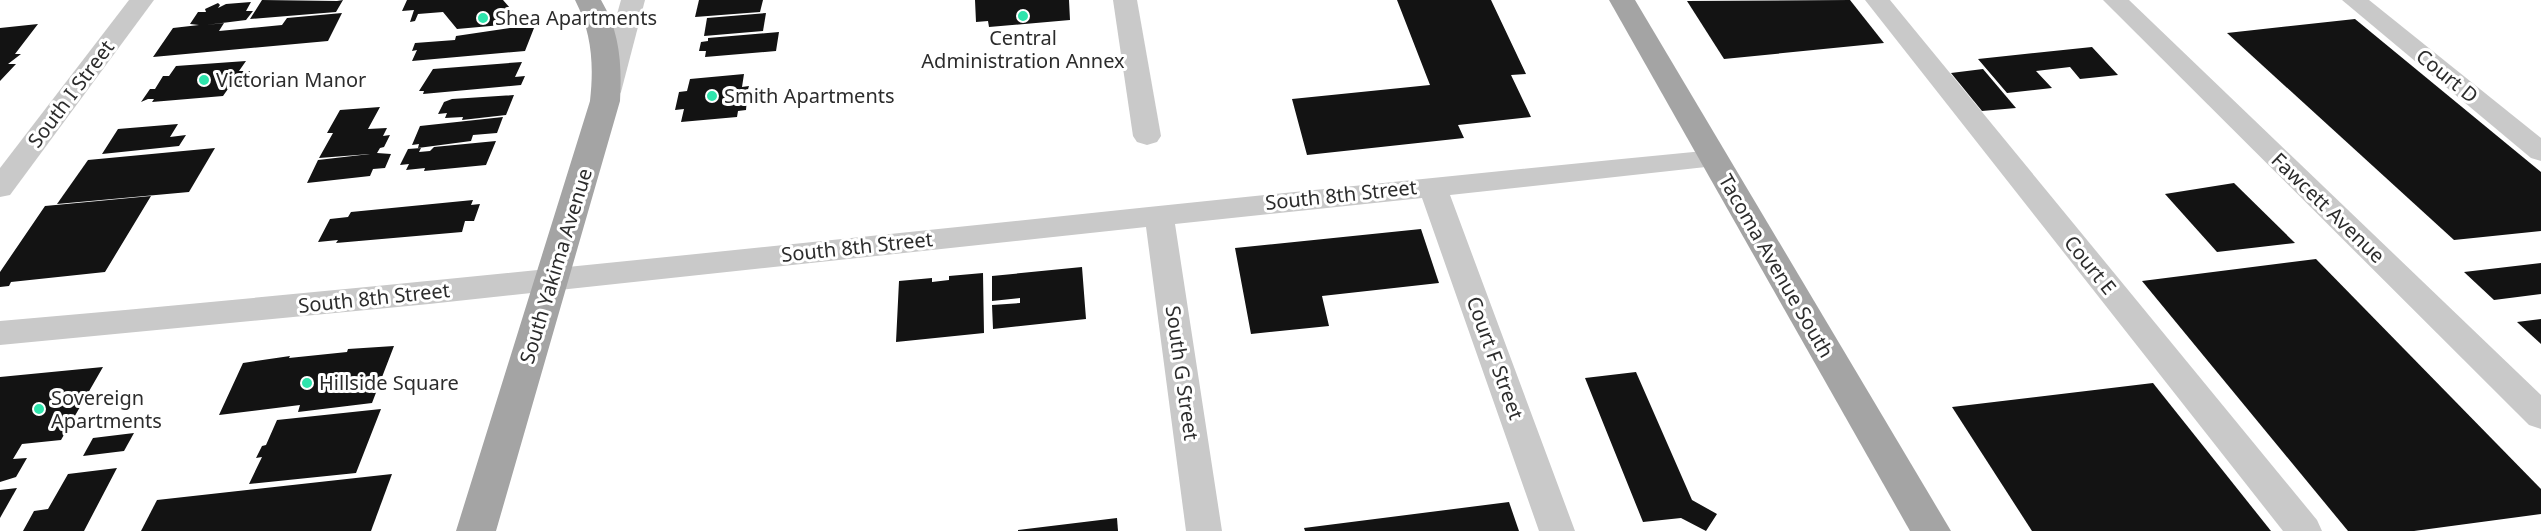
<svg xmlns="http://www.w3.org/2000/svg" width="2541" height="531" viewBox="0 0 2541 531" font-family="'Noto Sans',sans-serif">
  <rect width="100%" height="100%" fill="#fff"/>
  <g fill="#131313">
    <path d="M 262,0 L 337,1 L 343,0 L 336,12 L 250,19 Z"/>
    <path d="M 407,0 L 503,0 L 523,23 L 457,29 L 443,12 L 418,14 L 415,21 L 410,22 L 414,10 L 402,11 Z"/>
    <path d="M 699,0 L 763,0 L 760,12 L 695,17 Z"/>
    <path d="M 975,0 L 1069,0 L 1070,20 L 989,27 L 988,21 L 976,22 Z"/>
    <path d="M 1397,0 L 1491,0 L 1526,74 L 1511,75 L 1531,117 L 1458,125 L 1464,138 L 1307,155 L 1292,99 L 1430,85 Z"/>
    <path d="M 1850,0 L 1884,43 L 1724,59 L 1687,1 Z"/>
    <path d="M 251,2 L 246,11 L 253,11 L 246,20 L 206,25 L 224,23 L 219,31 L 282,25 L 287,18 L 342,13 L 328,41 L 153,57 L 173,28 L 199,25 L 190,24 L 198,12 L 206,12 L 205,9 L 218,3 L 220,5 L 218,8 L 226,4 Z"/>
    <path d="M 766,13 L 763,31 L 704,36 L 707,18 Z"/>
    <path d="M 2355,19 L 2541,172 L 2541,231 L 2454,240 L 2227,33 Z"/>
    <path d="M 38,24 L 15,54 L 21,54 L 8,64 L 16,64 L 0,81 L 0,28 Z"/>
    <path d="M 510,28 L 534,28 L 525,51 L 412,61 L 417,50 L 412,51 L 415,43 L 455,40 L 456,36 Z"/>
    <path d="M 779,32 L 776,51 L 705,57 L 706,51 L 699,51 L 701,42 L 708,41 L 708,38 Z"/>
    <path d="M 2092,47 L 2118,75 L 2080,79 L 2070,67 L 2036,71 L 2052,88 L 2007,93 L 1978,59 Z"/>
    <path d="M 246,61 L 239,71 L 250,71 L 248,74 L 251,74 L 244,85 L 230,86 L 223,96 L 152,102 L 154,99 L 148,99 L 141,102 L 150,89 L 155,89 L 163,76 L 169,76 L 176,66 Z"/>
    <path d="M 522,62 L 515,77 L 525,76 L 521,85 L 423,94 L 424,91 L 419,91 L 433,69 Z"/>
    <path d="M 1983,69 L 2016,108 L 1982,111 L 1951,73 Z"/>
    <path d="M 744,74 L 742,87 L 749,86 L 745,99 L 747,99 L 746,110 L 738,111 L 737,117 L 681,122 L 684,109 L 675,110 L 679,92 L 687,91 L 690,79 Z"/>
    <path d="M 514,95 L 506,115 L 462,120 L 463,117 L 445,118 L 447,113 L 438,114 L 444,102 L 452,99 Z"/>
    <path d="M 380,107 L 368,129 L 387,128 L 383,136 L 390,135 L 384,147 L 380,148 L 377,153 L 391,154 L 385,168 L 373,169 L 370,176 L 307,183 L 318,160 L 370,154 L 319,158 L 333,133 L 327,133 L 340,110 Z"/>
    <path d="M 503,117 L 497,133 L 473,135 L 471,141 L 418,148 L 419,144 L 412,145 L 420,126 Z"/>
    <path d="M 178,124 L 170,137 L 186,135 L 179,146 L 102,154 L 118,129 Z"/>
    <path d="M 496,141 L 486,165 L 424,171 L 425,168 L 406,170 L 409,164 L 400,165 L 408,149 L 421,148 L 419,152 L 430,151 L 434,147 Z"/>
    <path d="M 215,148 L 189,192 L 57,204 L 88,160 Z"/>
    <path d="M 2234,183 L 2295,243 L 2217,252 L 2165,194 Z"/>
    <path d="M 151,196 L 105,272 L 11,282 L 9,286 L 0,287 L 0,272 L 45,206 Z"/>
    <path d="M 473,200 L 471,205 L 480,204 L 474,221 L 465,221 L 462,232 L 336,243 L 338,240 L 318,242 L 330,219 L 348,217 L 351,212 Z"/>
    <path d="M 1421,229 L 1439,283 L 1322,296 L 1329,326 L 1251,334 L 1235,248 Z"/>
    <path d="M 2316,259 L 2541,489 L 2541,514 L 2414,531 L 2348,531 L 2142,281 Z"/>
    <path d="M 2541,263 L 2541,294 L 2494,300 L 2464,272 Z"/>
    <path d="M 1082,267 L 1086,319 L 993,329 L 992,305 L 1020,303 L 1020,298 L 992,301 L 992,276 Z"/>
    <path d="M 983,273 L 984,333 L 896,342 L 899,281 L 932,278 L 932,282 L 949,280 L 949,276 Z"/>
    <path d="M 2541,319 L 2541,344 L 2517,322 Z"/>
    <path d="M 394,346 L 372,403 L 298,412 L 300,405 L 219,415 L 243,363 L 290,356 L 289,358 L 347,352 L 348,349 Z"/>
    <path d="M 103,367 L 61,440 L 22,444 L 13,459 L 27,458 L 16,477 L 0,482 L 0,377 Z"/>
    <path d="M 1636,372 L 1692,500 L 1717,514 L 1706,531 L 1681,518 L 1643,522 L 1585,378 Z"/>
    <path d="M 2153,383 L 2271,531 L 2032,531 L 1952,407 Z"/>
    <path d="M 381,409 L 356,473 L 249,484 L 262,457 L 256,458 L 262,446 L 266,445 L 277,420 Z"/>
    <path d="M 134,433 L 124,451 L 83,456 L 93,438 Z"/>
    <path d="M 117,468 L 84,531 L 23,531 L 34,511 L 48,509 L 68,474 Z"/>
    <path d="M 392,474 L 371,531 L 141,531 L 157,500 Z"/>
    <path d="M 17,488 L 0,518 L 0,490 Z"/>
    <path d="M 1509,502 L 1519,531 L 1305,531 L 1304,528 Z"/>
    <path d="M 1117,518 L 1118,531 L 1018,531 L 1018,530 Z"/>
  </g>
  <g fill="none" stroke-linecap="round" stroke-linejoin="round">
    <g fill="#c9c9c9" fill-rule="evenodd">
      <path d="M 129,0 L 154,0 L 10,195 L 0,197 L 0,168 Z"/>
      <path d="M 621,0 L 645,0 L 621,92 L 617,98 L 608,100 L 599,98 L 595,92 Z"/>
      <path d="M 1113,0 L 1137,0 L 1161,136 L 1157,142 L 1147,145 L 1137,142 L 1133,136 Z"/>
      <path d="M 1865,0 L 1890,0 L 2317,520 L 2322,531 L 2283,531 Z"/>
      <path d="M 2103,0 L 2129,0 L 2541,395 L 2541,429 L 2529,425 Z"/>
      <path d="M 2342,0 L 2369,0 L 2541,138 L 2541,161 L 2531,158 Z"/>
      <path d="M 1714,150 L 1724,153 L 1728,159 L 1724,165 L 1450,195 L 1575,531 L 1539,531 L 1422,198 L 1175,224 L 1222,531 L 1186,531 L 1146,227 L 429,304 L 0,345 L 0,321 C 572,271 1143,205 1714,150 Z"/>
    </g>
    <g fill="#a4a4a4" fill-rule="evenodd">
      <path d="M 575,0 L 601,0 C 620,32 622,64 620,101 L 496,531 L 456,531 L 590,101 C 594,65 592,33 575,0 Z"/>
      <path d="M 1609,0 L 1635,0 L 1951,531 L 1910,531 Z"/>
    </g>
  </g>
  <g fill="#2ee4ac" stroke="#fff" stroke-width="2">
    <circle cx="1023" cy="16" r="6"/>
    <circle cx="483" cy="18" r="6"/>
    <circle cx="204" cy="80" r="6"/>
    <circle cx="712" cy="96" r="6"/>
    <circle cx="307" cy="383" r="6"/>
    <circle cx="39" cy="409" r="6"/>
  </g>
  <g text-anchor="middle" stroke-width="6" stroke-linejoin="round" paint-order="stroke">
    <g font-size="20" fill="#2c2c2c" stroke="#fff" text-anchor="start">
      <text x="495" y="25">Shea Apartments</text>
      <text x="1023" y="45" text-anchor="middle">Central<tspan x="1023" dy="23">Administration Annex</tspan></text>
      <text x="216" y="87">Victorian Manor</text>
      <text x="724" y="103">Smith Apartments</text>
      <text x="319" y="390">Hillside Square</text>
      <text x="51" y="405">Sovereign<tspan x="51" dy="23">Apartments</tspan></text>
    </g>
    <g font-size="20" fill="#2c2c2c" stroke="#fff">
      <text transform="translate(2447 76) rotate(39)" y="7">Court D</text>
      <text transform="translate(71 94) rotate(-53)" y="7">South I Street</text>
      <text transform="translate(1341 195) rotate(-6)" y="7">South 8th Street</text>
      <text transform="translate(2328 208) rotate(44)" y="7">Fawcett Avenue</text>
      <text transform="translate(857 247) rotate(-6)" y="7">South 8th Street</text>
      <text transform="translate(2090 265) rotate(51)" y="7">Court E</text>
      <text transform="translate(556 266) rotate(-73)" y="7">South Yakima Avenue</text>
      <text transform="translate(1776 266) rotate(60)" y="7">Tacoma Avenue South</text>
      <text transform="translate(374 298) rotate(-6)" y="7">South 8th Street</text>
      <text transform="translate(1495 358) rotate(70)" y="7">Court F Street</text>
      <text transform="translate(1182 373) rotate(82)" y="7">South G Street</text>
    </g>
  </g>
</svg>
